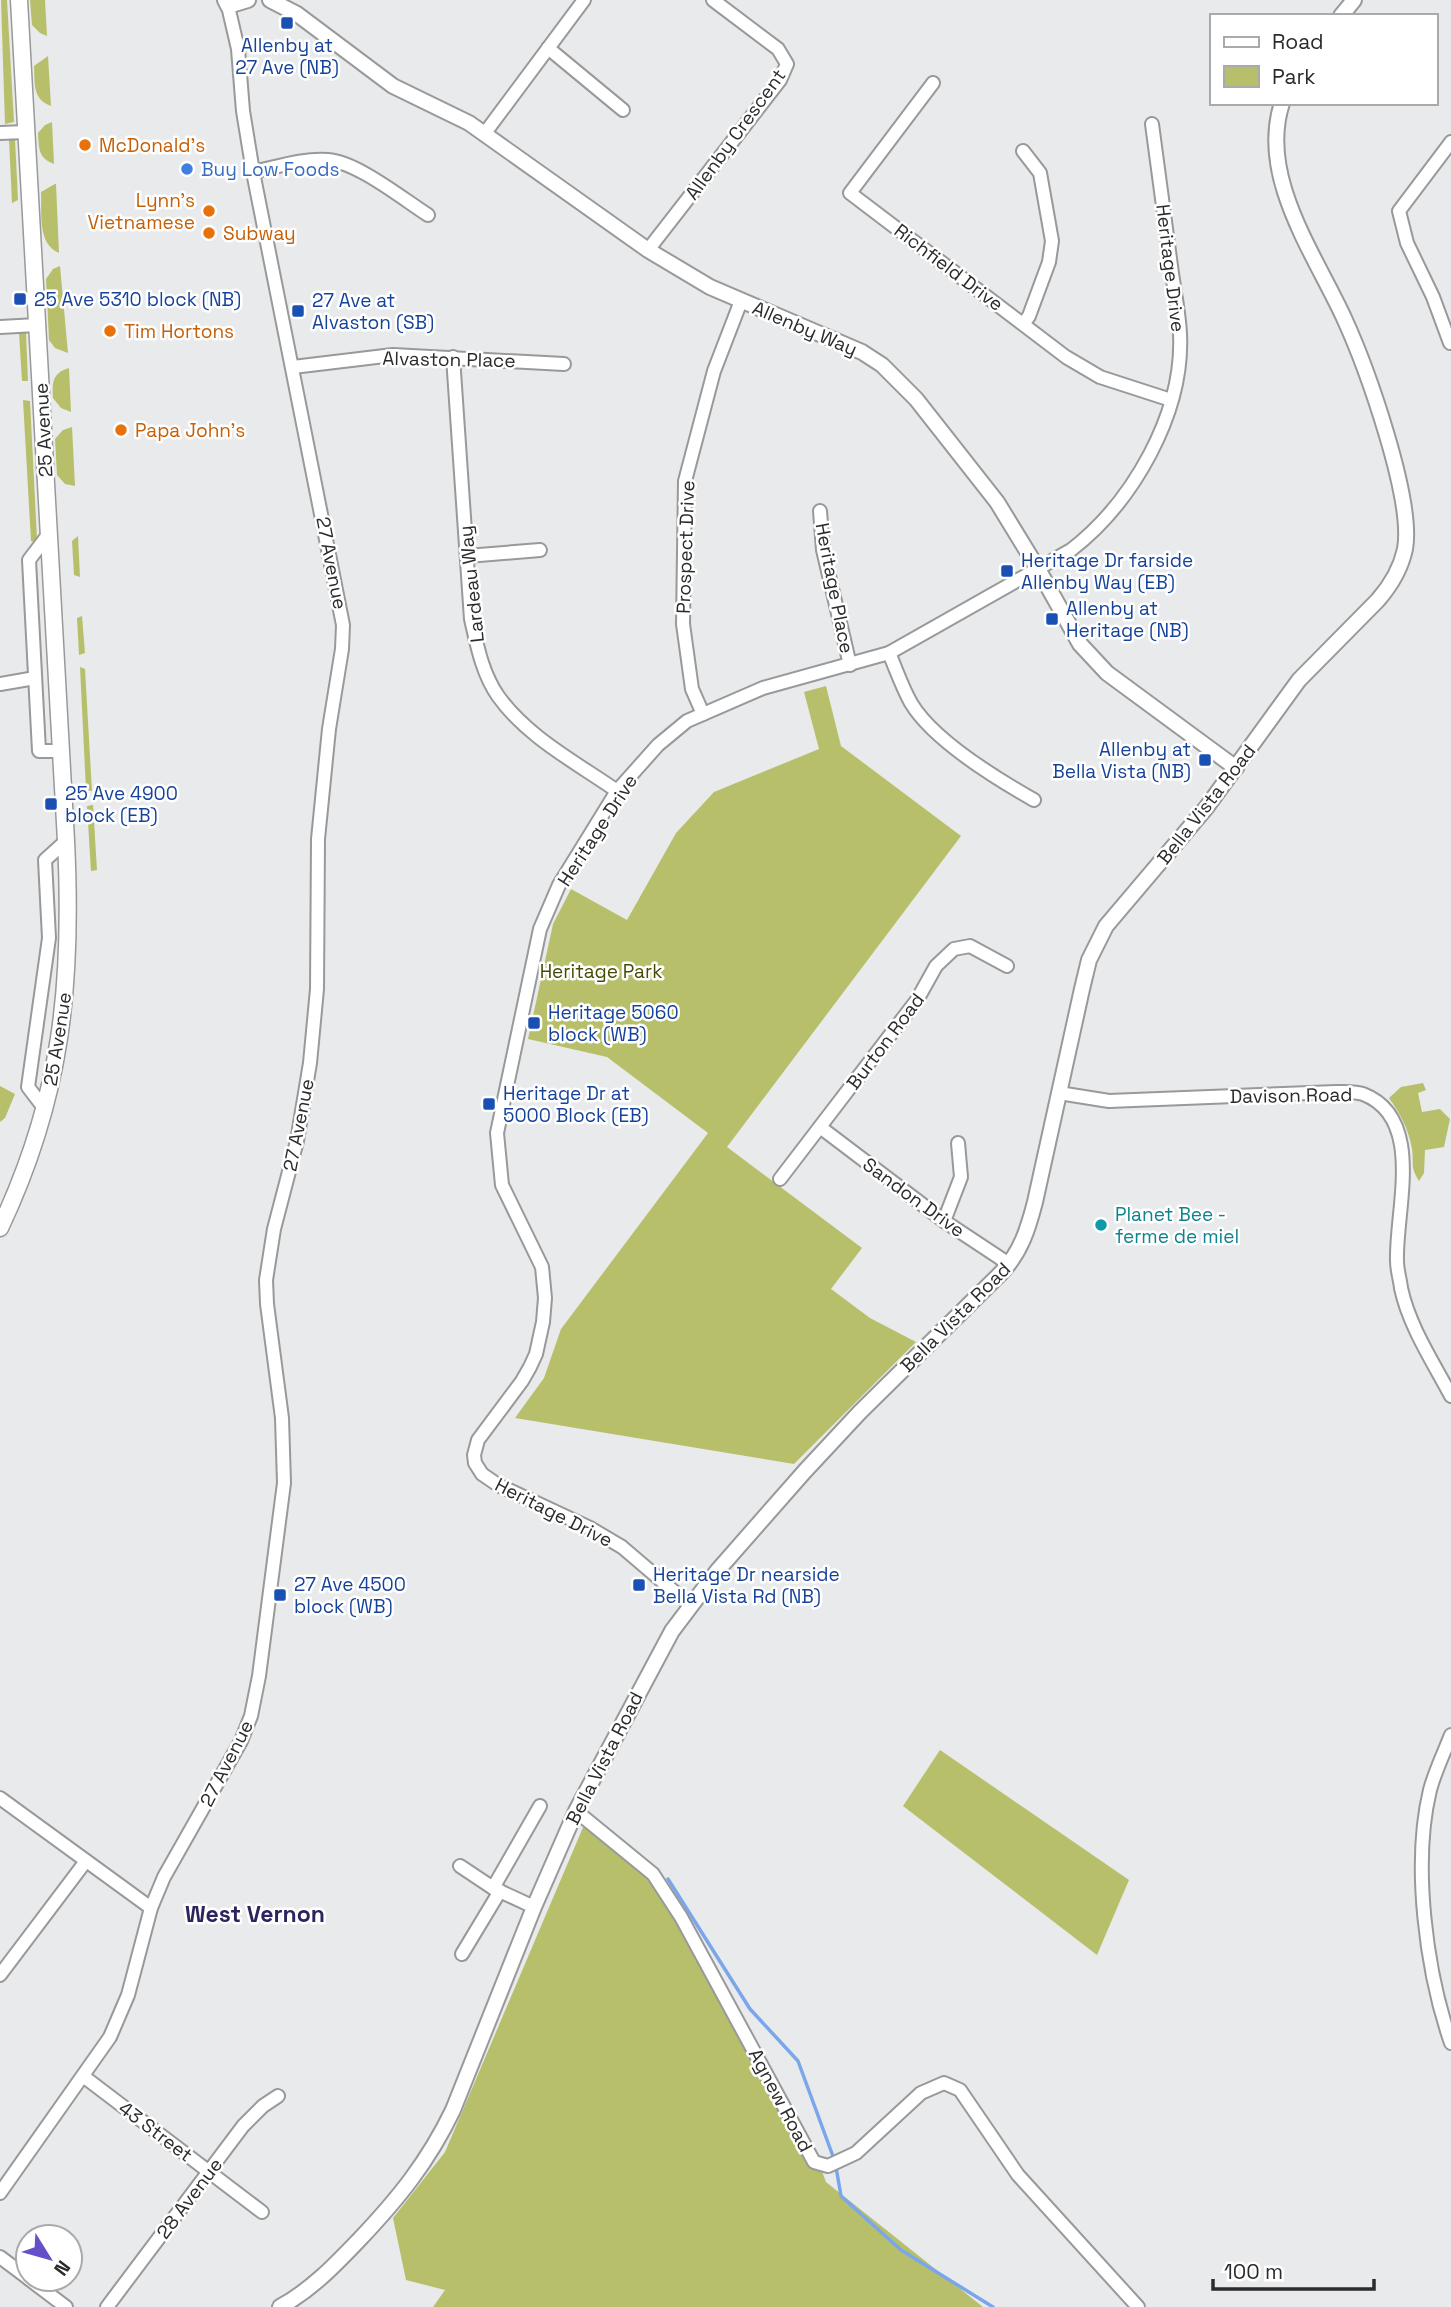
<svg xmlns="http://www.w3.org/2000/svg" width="1451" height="2307" viewBox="0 0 1451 2307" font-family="'Space Grotesk',sans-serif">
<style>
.green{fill:#b8bf6b}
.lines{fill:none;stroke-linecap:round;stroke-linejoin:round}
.stream{stroke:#7aa6eb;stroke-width:3.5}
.minor-casing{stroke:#98999a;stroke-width:16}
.tertiary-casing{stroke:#98999a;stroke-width:18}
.secondary-casing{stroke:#98999a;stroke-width:19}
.minor{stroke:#fff;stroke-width:12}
.tertiary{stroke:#fff;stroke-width:14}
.secondary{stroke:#fff;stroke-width:16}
.transit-dot{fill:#1a4fb4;stroke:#fff;stroke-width:2.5}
.food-dot{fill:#e8710a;stroke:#fff;stroke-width:2.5}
.shop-dot{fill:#3f7fe0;stroke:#fff;stroke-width:2.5}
.culture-dot{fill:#0f9aa8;stroke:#fff;stroke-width:2.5}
.labels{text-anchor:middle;stroke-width:5;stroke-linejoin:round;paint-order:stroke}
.transit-label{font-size:19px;fill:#164399;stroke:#fff;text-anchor:start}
.street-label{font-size:19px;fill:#2b2b2b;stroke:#fff}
.food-label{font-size:19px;fill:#c56008;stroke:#fff;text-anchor:start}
.shop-label{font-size:19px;fill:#366cbe;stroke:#fff;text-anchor:start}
.park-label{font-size:19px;fill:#484b05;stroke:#fff}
.culture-label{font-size:19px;fill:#0d838f;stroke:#fff;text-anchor:start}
.quarter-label{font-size:23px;font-weight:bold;fill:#2d245f;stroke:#fff}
</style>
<rect width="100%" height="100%" fill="#e9eaeb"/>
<g class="green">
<polygon points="1,0 7,0 14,122 5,124"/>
<polygon points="30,0 45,0 47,36 40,33 32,25"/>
<path d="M 48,56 L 51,106 C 32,99 35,83 34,66 Z"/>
<path d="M 52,122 L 54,164 C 38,158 39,148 38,133 L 45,125 Z"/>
<polygon points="9,139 15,139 18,200 12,203"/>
<path d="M 55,184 L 56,184 L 59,253 C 37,244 42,212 41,192 Z"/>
<polygon points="60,266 68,353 55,348 49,340 46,279 53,269"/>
<polygon points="19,333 26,333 28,381 22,381"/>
<path d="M 69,368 L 71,412 L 61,408 L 53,398 C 52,383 52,373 69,368 Z"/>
<polygon points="23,400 30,401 37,539 34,542 31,541"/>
<polygon points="72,427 75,486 65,484 57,475 55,439 63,430"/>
<polygon points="78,536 80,577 74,575 72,541"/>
<polygon points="82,616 85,653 79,655 77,618"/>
<polygon points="80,667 85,669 92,791 86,790"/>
<polygon points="826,686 841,746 961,836 727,1147 862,1248 831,1289 870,1318 916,1342 794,1464 515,1418 544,1378 561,1329 708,1133 607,1057 528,1039 553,924 571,889 627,920 676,833 714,792 819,749 804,692"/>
<polygon points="93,805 97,870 91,871 87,806"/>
<path d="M 1423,1083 L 1426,1090 L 1418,1093 L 1422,1112 L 1440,1109 L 1450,1119 L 1444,1147 L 1425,1150 L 1424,1173 L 1419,1181 C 1410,1166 1414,1165 1412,1149 C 1409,1130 1400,1113 1389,1098 L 1401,1087 Z"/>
<polygon points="0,1086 15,1094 5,1118 0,1122"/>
<polygon points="940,1750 1129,1880 1097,1955 903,1806"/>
<polygon points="587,1818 650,1877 814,2163 820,2166 826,2182 983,2307 433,2307 445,2290 406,2280 393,2218 445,2152"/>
</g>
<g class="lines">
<g class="stream">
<polyline points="668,1879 750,2009 798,2061 834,2159"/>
<polyline points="836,2167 841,2196 901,2250 993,2307"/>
</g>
<defs>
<g id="minor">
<polyline points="548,48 623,110"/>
<polyline points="933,83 850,193 1066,357 1100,377 1171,400"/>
<polyline points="0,133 26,132"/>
<polyline points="485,133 584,0"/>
<polyline points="1023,151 1040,173 1052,241 1049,262 1029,316 1024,323"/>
<path d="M 253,172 C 277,167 303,158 328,160 C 357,162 403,199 428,215"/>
<polyline points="648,250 780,80 787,64 778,49 713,0"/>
<polyline points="0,327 37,325"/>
<polyline points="1450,343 1433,297 1407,243 1399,211 1451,142"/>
<path d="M 453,357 L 471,619 C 477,645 482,673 498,696 C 527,737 577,763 617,791"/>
<polyline points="293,367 393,355 564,364"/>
<polyline points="820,511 823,550 850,665"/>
<polyline points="48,535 29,560 39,751 60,751"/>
<polyline points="467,556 540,550"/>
<path d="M 889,653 C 896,669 902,687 911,703 C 933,740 997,779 1034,800"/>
<polyline points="0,684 35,678"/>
<polyline points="703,714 692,689 683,624 685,481 714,371 741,301"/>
<path d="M 1059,1093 L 1109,1101 L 1336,1092 C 1344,1092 1355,1091 1363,1094 C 1426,1118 1395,1212 1397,1261 C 1397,1270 1400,1279 1401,1288 C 1409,1326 1433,1362 1451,1396"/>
<polyline points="41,1104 28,1087 49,938 45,860 66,841"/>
<polyline points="820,1127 944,1221 1009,1264"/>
<polyline points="780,1179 917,1000 936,966 954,949 970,946 1007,966"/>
<polyline points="944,1221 961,1177 958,1143"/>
<path d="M 690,1605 L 622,1547 L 590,1528 L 498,1485 L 482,1474 L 475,1463 L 474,1455 L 478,1440 L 522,1381 L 530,1367 L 536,1354 L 543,1322 L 545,1298 L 542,1267 L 502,1185 L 497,1133 L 540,929 L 559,885 L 617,791 L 658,745 L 687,721 L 763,688 L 889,653 L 1071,550 C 1132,503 1184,414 1180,334 C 1179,312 1174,289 1171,266 C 1165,219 1158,171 1152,124"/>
<path d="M 1451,1735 C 1444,1753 1435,1771 1430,1790 C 1412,1864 1426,1971 1451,2043"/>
<polyline points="0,1798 151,1908"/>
<polyline points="576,1811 653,1874 681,1917 814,2162 828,2166 856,2153 921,2093 944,2083 960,2090 1018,2175 1138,2307"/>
<polyline points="460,1866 493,1888 534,1907"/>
<polyline points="493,1888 540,1806"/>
<polyline points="462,1954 500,1891"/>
<polyline points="0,1975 86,1861"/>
<polyline points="83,2076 262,2212"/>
<polyline points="0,2193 110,2037 128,1995 151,1908 164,1877 241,1741 251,1716 259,1676 284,1483 282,1418 267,1304 266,1280 274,1229 297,1141 310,1063 317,989 318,839 329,729 342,649 343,625 253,172 243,111 238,49 228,6"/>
<polyline points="0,2257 28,2278"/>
<polyline points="29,2279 66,2307"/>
<polyline points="107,2307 243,2126 263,2106 278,2096"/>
</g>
<g id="tertiary">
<polyline points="225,0 228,6 248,0"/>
<polyline points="270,0 297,14 393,86 469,123 648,250 710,287 862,352 882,365 916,399 997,502 1038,569 1080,644 1107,673 1236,768"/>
<polyline points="1341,16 1354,0"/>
<path d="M 280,2307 C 311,2290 334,2266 358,2241 C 398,2199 428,2162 453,2110 L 534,1907 L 576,1811 L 672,1631 L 718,1570 L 805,1471 L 860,1412 L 1001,1273 C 1021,1252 1028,1229 1035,1202 L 1082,989 L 1089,960 L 1106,926 L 1206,808 L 1299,680 L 1378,600 C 1391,585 1401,568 1405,549 C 1414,499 1366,366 1344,318 C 1314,253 1258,176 1282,103"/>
</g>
<path id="secondary" d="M 0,1228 C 62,1097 73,984 66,841 L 19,0"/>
</defs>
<use href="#minor" class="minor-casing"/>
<use href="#tertiary" class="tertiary-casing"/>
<use href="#secondary" class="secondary-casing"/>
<use href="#minor" class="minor"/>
<use href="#tertiary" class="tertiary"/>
<use href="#secondary" class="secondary"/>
</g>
<g class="transit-dot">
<rect x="280" y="16" width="14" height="14" rx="3.5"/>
<rect x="13" y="292" width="14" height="14" rx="3.5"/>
<rect x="291" y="304" width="14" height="14" rx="3.5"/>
<rect x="1000" y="564" width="14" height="14" rx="3.5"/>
<rect x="1045" y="612" width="14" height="14" rx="3.5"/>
<rect x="1198" y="753" width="14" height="14" rx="3.5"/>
<rect x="44" y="797" width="14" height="14" rx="3.5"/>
<rect x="527" y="1016" width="14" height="14" rx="3.5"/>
<rect x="482" y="1097" width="14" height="14" rx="3.5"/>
<rect x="632" y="1578" width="14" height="14" rx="3.5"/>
<rect x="273" y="1588" width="14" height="14" rx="3.5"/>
</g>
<g class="food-dot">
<circle cx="85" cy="145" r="7"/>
<circle cx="209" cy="211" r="7"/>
<circle cx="209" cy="233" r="7"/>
<circle cx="110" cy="331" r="7"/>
<circle cx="121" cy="430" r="7"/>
</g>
<circle class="shop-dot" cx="187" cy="169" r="7"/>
<circle class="culture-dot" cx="1101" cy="1225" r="7"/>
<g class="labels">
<g class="transit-label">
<text x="287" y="52" text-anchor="middle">Allenby at<tspan x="287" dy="22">27 Ave (NB)</tspan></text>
<text x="34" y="306">25 Ave 5310 block (NB)</text>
<text x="312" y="307">27 Ave at<tspan x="312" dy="22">Alvaston (SB)</tspan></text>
<text x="1021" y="567">Heritage Dr farside<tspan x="1021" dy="22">Allenby Way (EB)</tspan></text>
<text x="1066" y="615">Allenby at<tspan x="1066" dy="22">Heritage (NB)</tspan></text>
<text x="1191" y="756" text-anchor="end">Allenby at<tspan x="1191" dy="22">Bella Vista (NB)</tspan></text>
<text x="65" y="800">25 Ave 4900<tspan x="65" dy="22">block (EB)</tspan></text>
<text x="548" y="1019">Heritage 5060<tspan x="548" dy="22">block (WB)</tspan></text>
<text x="503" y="1100">Heritage Dr at<tspan x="503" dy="22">5000 Block (EB)</tspan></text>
<text x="653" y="1581">Heritage Dr nearside<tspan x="653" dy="22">Bella Vista Rd (NB)</tspan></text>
<text x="294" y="1591">27 Ave 4500<tspan x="294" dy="22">block (WB)</tspan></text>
</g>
<g class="street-label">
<text transform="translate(735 134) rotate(-54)" y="7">Allenby Crescent</text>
<text transform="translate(949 267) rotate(37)" y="7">Richfield Drive</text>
<text transform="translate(1171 268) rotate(83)" y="7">Heritage Drive</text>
<text transform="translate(805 328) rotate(23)" y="7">Allenby Way</text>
<text transform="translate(449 359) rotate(1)" y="7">Alvaston Place</text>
<text transform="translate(43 430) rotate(-93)" y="7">25 Avenue</text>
<text transform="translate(685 547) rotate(-88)" y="7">Prospect Drive</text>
<text transform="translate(332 563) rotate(79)" y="7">27 Avenue</text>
<text transform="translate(471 584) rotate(-96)" y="7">Lardeau Way</text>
<text transform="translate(835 588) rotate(79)" y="7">Heritage Place</text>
<text transform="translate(1206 804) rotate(-52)" y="7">Bella Vista Road</text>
<text transform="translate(597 830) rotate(-57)" y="7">Heritage Drive</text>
<text transform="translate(57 1039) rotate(-81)" y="7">25 Avenue</text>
<text transform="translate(885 1041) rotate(-53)" y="7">Burton Road</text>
<text transform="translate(1291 1095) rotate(-1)" y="7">Davison Road</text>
<text transform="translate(298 1125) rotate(-79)" y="7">27 Avenue</text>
<text transform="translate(914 1197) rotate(36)" y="7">Sandon Drive</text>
<text transform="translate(955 1317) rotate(-45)" y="7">Bella Vista Road</text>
<text transform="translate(554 1512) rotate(27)" y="7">Heritage Drive</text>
<text transform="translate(604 1758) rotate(-63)" y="7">Bella Vista Road</text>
<text transform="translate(226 1763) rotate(-63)" y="7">27 Avenue</text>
<text transform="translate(781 2100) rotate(62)" y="7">Agnew Road</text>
<text transform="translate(156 2131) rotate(37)" y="7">43 Street</text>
<text transform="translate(189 2198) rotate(-53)" y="7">28 Avenue</text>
</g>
<g class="food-label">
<text x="99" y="152">McDonald's</text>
<text x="195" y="207" text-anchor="end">Lynn's<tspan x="195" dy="22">Vietnamese</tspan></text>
<text x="223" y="240">Subway</text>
<text x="124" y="338">Tim Hortons</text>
<text x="135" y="437">Papa John's</text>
</g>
<g class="shop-label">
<text x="201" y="176">Buy Low Foods</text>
</g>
<g class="park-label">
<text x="601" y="978">Heritage Park</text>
</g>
<g class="culture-label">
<text x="1115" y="1221">Planet Bee -<tspan x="1115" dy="22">ferme de miel</tspan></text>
</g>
<g class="quarter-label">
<text x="255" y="1922">West Vernon</text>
</g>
</g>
<rect x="1210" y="14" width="228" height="91" fill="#ffffff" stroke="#aaaaaa" stroke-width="2"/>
<rect x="1224" y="37" width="35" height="10" fill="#ffffff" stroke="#aaaaaa" stroke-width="2"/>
<text x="1272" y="49" font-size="21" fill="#2b2b2b">Road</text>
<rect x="1224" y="66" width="35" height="21" fill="#b8bf6b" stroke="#aaaaaa" stroke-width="2"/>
<text x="1272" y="84" font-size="21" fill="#2b2b2b">Park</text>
<g transform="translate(49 2258) rotate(127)"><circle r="33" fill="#ffffff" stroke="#aaaaaa" stroke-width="2"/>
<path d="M0-5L12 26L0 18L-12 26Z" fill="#6550c9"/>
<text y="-10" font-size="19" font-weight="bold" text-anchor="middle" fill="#2b2b2b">N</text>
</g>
<path d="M1213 2279v10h161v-10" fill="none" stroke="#2b2b2b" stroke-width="3.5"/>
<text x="1224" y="2279" font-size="21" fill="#2b2b2b" stroke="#ffffff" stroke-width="5" paint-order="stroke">100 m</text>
</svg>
